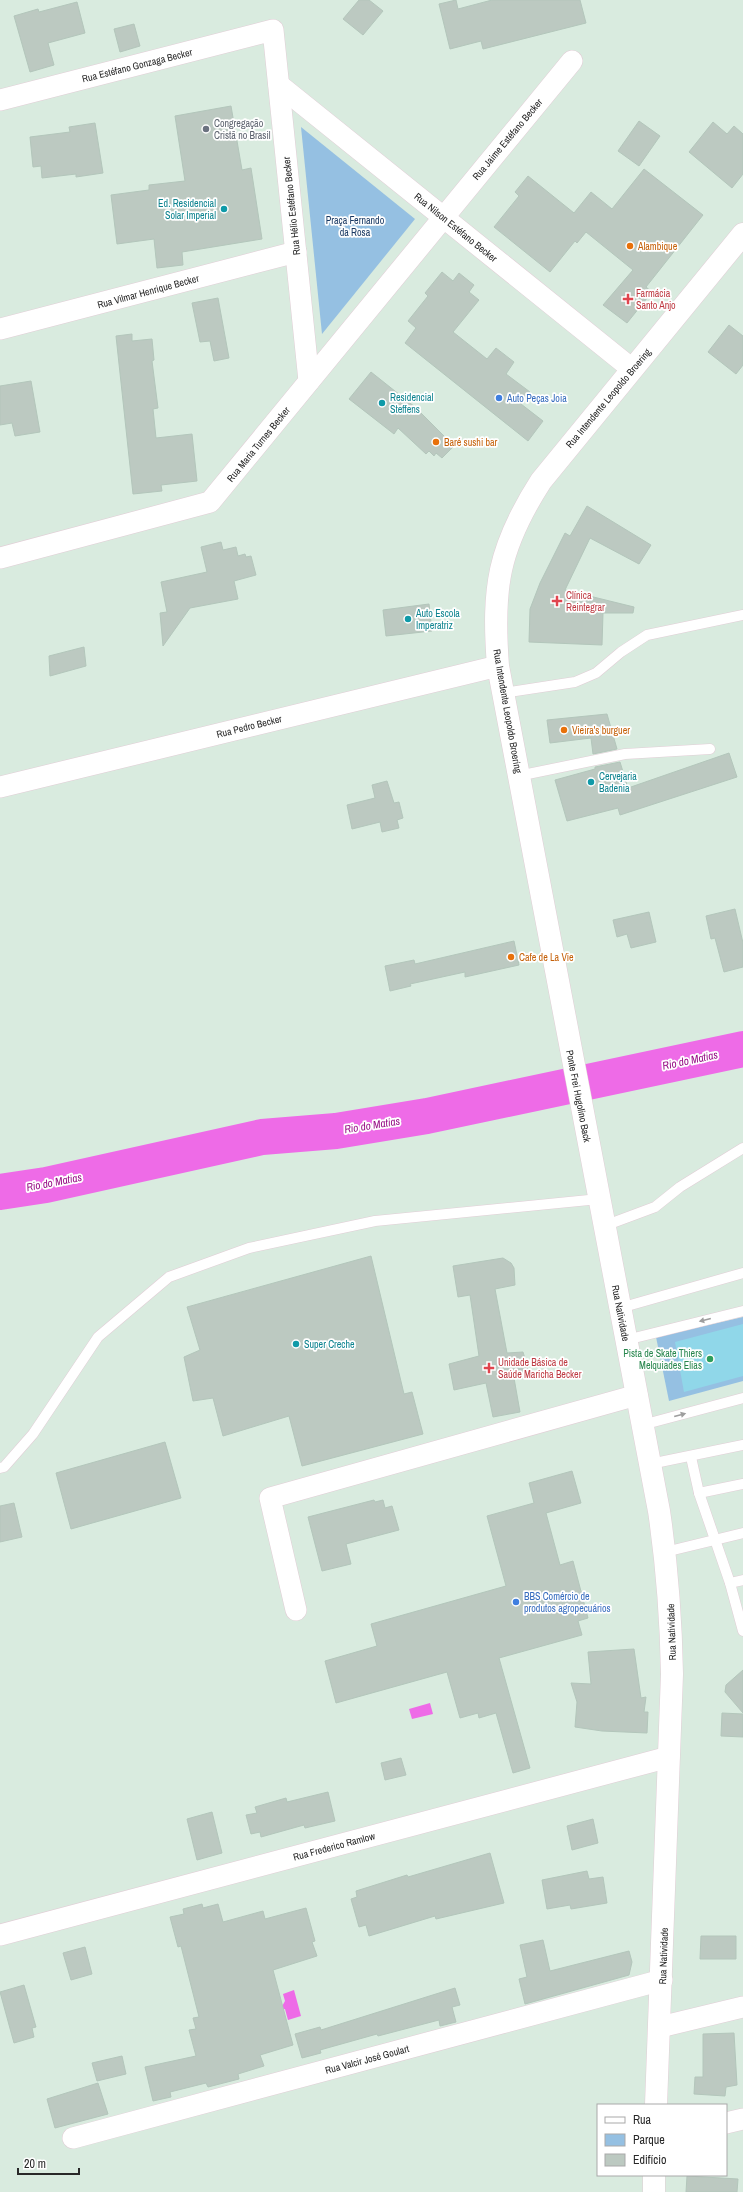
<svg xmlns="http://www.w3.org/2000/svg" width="743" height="2192" viewBox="0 0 743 2192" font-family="'Archivo Narrow',sans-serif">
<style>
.green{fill:#95c0e2}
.pitch{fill:#90d7e9}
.water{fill:#ee6be7}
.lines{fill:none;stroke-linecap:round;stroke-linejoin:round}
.river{stroke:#ee6be7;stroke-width:36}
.building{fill:#bcc9c1;stroke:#b3c6bb}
.service-casing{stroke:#e1ced6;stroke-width:11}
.minor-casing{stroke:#e1ced6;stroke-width:22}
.secondary-casing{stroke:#e1ced6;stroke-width:23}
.service{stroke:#fff;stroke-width:10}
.minor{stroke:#fff;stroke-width:21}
.secondary{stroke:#fff;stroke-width:22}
.oneway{fill:#9e9e9e}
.worship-dot{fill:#6b7280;stroke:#fff;stroke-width:1.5}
.culture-dot{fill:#0f9aa8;stroke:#fff;stroke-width:1.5}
.food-dot{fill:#e8710a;stroke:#fff;stroke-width:1.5}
.health-dot{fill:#e0444e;stroke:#fff;stroke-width:1.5}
.shop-dot{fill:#3f7fe0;stroke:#fff;stroke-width:1.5}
.leisure-dot{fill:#2e9e5b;stroke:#fff;stroke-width:1.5}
.labels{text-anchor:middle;stroke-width:3.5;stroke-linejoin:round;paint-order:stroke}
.street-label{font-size:10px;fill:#282828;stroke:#fff}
.worship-label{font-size:10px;fill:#5b616d;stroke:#fff;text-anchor:start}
.culture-label{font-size:10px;fill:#0d838f;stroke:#fff;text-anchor:start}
.park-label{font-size:10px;fill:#193963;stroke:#fff}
.food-label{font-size:10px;fill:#c56008;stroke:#fff;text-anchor:start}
.health-label{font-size:10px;fill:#be3a42;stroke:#fff;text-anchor:start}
.shop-label{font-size:10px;fill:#366cbe;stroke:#fff;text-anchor:start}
.leisure-label{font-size:10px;fill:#27864d;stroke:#fff;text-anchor:end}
.water-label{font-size:11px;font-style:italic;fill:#960d85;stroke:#fff}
</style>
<rect width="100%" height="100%" fill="#d9ebdf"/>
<g class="green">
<polygon points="301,127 415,219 322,334"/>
<polygon points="743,1317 743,1381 669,1401 656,1337"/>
</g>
<polygon class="pitch" points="743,1324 743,1376 684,1392 675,1342"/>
<g class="water">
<polygon points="430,1703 433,1714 412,1719 409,1709"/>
<polygon points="294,1990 301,2016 288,2020 285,2009 280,2010 285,2001 283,1994"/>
</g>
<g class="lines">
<polyline class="river" points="0,1192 46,1185 262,1137 336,1131 427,1116 743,1049"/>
</g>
<g class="building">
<polygon points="359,0 369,0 383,11 363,35 343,19"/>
<polygon points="456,0 458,9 492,0 580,0 586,23 483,49 481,41 450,49 439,4"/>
<polygon points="77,2 85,33 48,43 54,65 30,72 14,16 38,9 39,12"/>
<polygon points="134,24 140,46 120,52 114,29"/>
<polygon points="231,106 242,170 251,168 262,239 182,252 183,265 157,268 154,239 117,244 111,195 149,190 149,185 185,181 175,116"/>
<polygon points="639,121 660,136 639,166 618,151"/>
<polygon points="713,122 727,134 734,126 743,134 743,174 732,188 689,152"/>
<polygon points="95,123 103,173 76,177 76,174 42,178 41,166 33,167 30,137 70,132 69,127"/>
<polygon points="644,169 703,215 646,287 652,292 627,323 603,305 633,270 586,232 577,243 575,241 550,272 494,227 519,196 515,192 528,176 574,213 591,192 612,209"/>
<polygon points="442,272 453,281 459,273 474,285 469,292 479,300 453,332 487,359 496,348 514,362 506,374 530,392 521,404 543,421 528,441 405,343 416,328 408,321 428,296 425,293"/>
<polygon points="218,298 229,358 214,361 210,341 200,342 192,303"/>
<polygon points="729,325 743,336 743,365 736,374 708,352"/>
<polygon points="132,334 132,341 152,339 154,360 152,361 158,408 153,409 156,438 192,434 197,481 161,485 162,491 133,494 116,336"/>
<polygon points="371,372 415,407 454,446 442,458 436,453 434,456 429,451 426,454 398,428 394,434 349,399"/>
<polygon points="31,381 40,432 15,436 12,423 0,425 0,386"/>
<polygon points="587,506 651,545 639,564 590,538 565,590 634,607 633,613 603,613 602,645 529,642 530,609 540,583 565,533 570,536"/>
<polygon points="221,542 223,550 236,547 238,556 245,554 246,557 251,556 256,575 234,581 238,599 190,608 163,646 160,613 167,612 161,582 207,572 201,547"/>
<polygon points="429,604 432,631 386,636 383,610"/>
<polygon points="84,647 86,666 50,676 49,656"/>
<polygon points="607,714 617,749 593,754 591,738 550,743 547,720"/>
<polygon points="729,753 737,777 620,815 618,808 567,821 555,780 595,769 595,767 620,762 628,788"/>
<polygon points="387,781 394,803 399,802 403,818 397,820 399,828 382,832 380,822 352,829 347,805 375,798 372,785"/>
<polygon points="735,909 743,943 743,967 724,972 715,938 711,939 706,916"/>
<polygon points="649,912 656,942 631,948 627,934 617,937 613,920"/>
<polygon points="514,941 519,965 465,977 465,972 410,984 411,986 390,991 385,966 414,960 415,964"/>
<polygon points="371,1256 404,1394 412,1392 423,1434 302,1466 289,1416 223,1436 213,1398 193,1401 184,1357 200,1350 187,1307"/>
<polygon points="503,1258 511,1263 514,1268 515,1285 495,1289 507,1353 523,1352 529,1372 514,1378 520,1412 493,1417 486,1383 454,1390 449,1364 479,1356 470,1295 458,1297 453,1266"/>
<polygon points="165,1442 181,1498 71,1529 56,1473"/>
<polygon points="572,1471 581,1503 546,1513 560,1565 573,1561 588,1618 578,1621 582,1635 499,1658 530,1768 513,1773 496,1713 479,1718 478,1713 460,1718 447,1672 336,1703 325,1661 377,1646 371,1624 506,1586 487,1516 534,1503 529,1483"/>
<polygon points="374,1500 375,1502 383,1500 385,1508 392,1506 399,1530 346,1544 351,1564 322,1571 308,1517"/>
<polygon points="14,1503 22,1537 0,1542 0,1506"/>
<polygon points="634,1649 641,1698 646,1697 644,1712 648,1712 647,1733 602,1731 575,1727 577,1702 571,1683 591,1684 588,1652"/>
<polygon points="743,1670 743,1713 725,1692 726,1685"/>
<polygon points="722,1713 743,1714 743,1737 721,1736"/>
<polygon points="401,1758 406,1775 385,1780 381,1763"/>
<polygon points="328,1792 335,1821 305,1828 304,1825 261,1837 260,1832 251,1834 246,1815 257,1813 255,1807 286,1798 287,1802"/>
<polygon points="212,1812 222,1853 197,1860 187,1819"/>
<polygon points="593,1819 598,1843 572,1850 567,1826"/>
<polygon points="490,1853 504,1903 436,1919 435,1916 369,1936 366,1925 359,1927 351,1899 357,1897 356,1891 407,1875 408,1877"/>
<polygon points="587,1871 589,1879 603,1877 607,1903 571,1909 570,1905 547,1909 542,1880"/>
<polygon points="202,1904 203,1908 218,1904 223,1922 263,1911 265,1919 306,1908 315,1941 312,1942 317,1956 273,1970 293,2045 260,2055 264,2066 238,2074 239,2079 208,2087 206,2083 170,2092 171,2097 153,2101 145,2067 196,2056 189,2030 196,2029 193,2018 199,2017 181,1946 178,1947 170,1917 184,1914 183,1909"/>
<polygon points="701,1936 736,1936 736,1959 700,1959"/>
<polygon points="543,1940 550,1971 629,1951 632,1962 629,1975 525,2004 519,1979 527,1977 520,1945"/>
<polygon points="85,1947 92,1974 71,1980 63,1953"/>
<polygon points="24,1985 36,2027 32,2028 34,2037 14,2043 0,1992"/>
<polygon points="455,1988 460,2005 452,2007 456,2022 440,2026 439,2020 378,2036 377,2034 320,2050 321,2053 302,2058 295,2034 320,2027 321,2030"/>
<polygon points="734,2033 737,2085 726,2087 725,2096 694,2094 695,2077 703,2077 703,2034"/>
<polygon points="122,2056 126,2074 97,2081 92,2063"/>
<polygon points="98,2083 108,2114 55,2128 47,2099"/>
<polygon points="687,2176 738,2179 737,2192 686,2192"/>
</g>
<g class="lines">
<defs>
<g id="service">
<polyline points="503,693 575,682 596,673 621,652 647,635 743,615"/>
<polyline points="518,776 625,754 710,749"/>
<polyline points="604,1226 655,1207 680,1187 743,1148"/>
<polyline points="620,1308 743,1273"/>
<polyline points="626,1340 743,1311"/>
<polyline points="642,1425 743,1398"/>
<polyline points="691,1457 699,1493 743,1484"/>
<polyline points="650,1464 743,1445"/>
<polyline points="0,1468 4,1467 33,1434 98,1337 169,1277 249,1248 375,1221 599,1199"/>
<polyline points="699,1493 730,1583 743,1631"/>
<polyline points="665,1552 743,1533"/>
<polyline points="730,1583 743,1580"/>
</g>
<g id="minor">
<polyline points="279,85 632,369"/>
<polyline points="0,100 273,30 309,381"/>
<polyline points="0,329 296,252"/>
<polyline points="0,558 210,502 572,61"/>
<polyline points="0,787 498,666"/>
<polyline points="296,1610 270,1498 637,1395"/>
<polyline points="0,1935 669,1757"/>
<polyline points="660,2027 743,2007"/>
<polyline points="726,2123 743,2119"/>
<polyline points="73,2138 662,1980"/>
</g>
<g id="secondary">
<path d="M 656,2105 L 672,1674 C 671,1619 667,1565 659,1511 L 498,666 C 492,588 498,548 541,481 L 743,234"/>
<polyline points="654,2192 654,2175"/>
</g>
</defs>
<use href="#service" class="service-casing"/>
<use href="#minor" class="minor-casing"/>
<use href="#secondary" class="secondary-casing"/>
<use href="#service" class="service"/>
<use href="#minor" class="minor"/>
<use href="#secondary" class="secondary"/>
</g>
<defs><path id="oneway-solid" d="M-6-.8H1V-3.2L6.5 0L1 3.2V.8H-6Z"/></defs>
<g class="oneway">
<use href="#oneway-solid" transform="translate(705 1320) rotate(166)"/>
<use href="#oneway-solid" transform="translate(680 1415) rotate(-15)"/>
</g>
<circle class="worship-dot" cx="206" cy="129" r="4"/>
<g class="culture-dot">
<circle cx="224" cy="209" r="4"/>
<circle cx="382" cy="403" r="4"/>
<circle cx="408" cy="619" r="4"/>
<circle cx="591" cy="782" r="4"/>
<circle cx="296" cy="1344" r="4"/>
</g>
<g class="food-dot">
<circle cx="630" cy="246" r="4"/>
<circle cx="436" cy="442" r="4"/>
<circle cx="564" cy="730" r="4"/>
<circle cx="511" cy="957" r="4"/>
</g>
<g class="health-dot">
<path d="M626 293h4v4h4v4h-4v4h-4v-4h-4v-4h4z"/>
<path d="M555 595h4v4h4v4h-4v4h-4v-4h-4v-4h4z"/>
<path d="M487 1362h4v4h4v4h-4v4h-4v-4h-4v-4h4z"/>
</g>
<g class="shop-dot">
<circle cx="499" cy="398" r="4"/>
<circle cx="516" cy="1602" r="4"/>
</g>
<circle class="leisure-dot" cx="710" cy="1359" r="4"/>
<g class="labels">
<g class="street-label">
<text transform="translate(137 65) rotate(-14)" y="4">Rua Estéfano Gonzaga Becker</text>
<text transform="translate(507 139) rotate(-50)" y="4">Rua Jaime Estéfano Becker</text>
<text transform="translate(291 206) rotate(-96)" y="4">Rua Hélio Estéfano Becker</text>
<text transform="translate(456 227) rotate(39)" y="4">Rua Nilson Estéfano Becker</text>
<text transform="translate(148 291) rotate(-15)" y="4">Rua Vilmar Henrique Becker</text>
<text transform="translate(608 398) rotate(-50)" y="4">Rua Intendente Leopoldo Broering</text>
<text transform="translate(258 444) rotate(-51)" y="4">Rua Maria Turnes Becker</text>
<text transform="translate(508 711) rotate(80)" y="4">Rua Intendente Leopoldo Broering</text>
<text transform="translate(249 726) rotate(-14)" y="4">Rua Pedro Becker</text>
<text transform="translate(579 1096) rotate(79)" y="4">Ponte Frei Hugolino Back</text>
<text transform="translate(621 1313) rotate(79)" y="4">Rua Natividade</text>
<text transform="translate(671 1632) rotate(-92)" y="4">Rua Natividade</text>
<text transform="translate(334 1846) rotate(-15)" y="4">Rua Frederico Ramlow</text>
<text transform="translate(663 1956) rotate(-88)" y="4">Rua Natividade</text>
<text transform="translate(367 2059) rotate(-15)" y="4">Rua Valcir José Goulart</text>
</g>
<g class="worship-label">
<text x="214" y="127">Congregação<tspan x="214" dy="12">Cristã no Brasil</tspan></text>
</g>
<g class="culture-label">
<text x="216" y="207" text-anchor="end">Ed. Residencial<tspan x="216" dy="12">Solar Imperial</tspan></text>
<text x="390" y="401">Residencial<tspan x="390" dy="12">Steffens</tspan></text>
<text x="416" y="617">Auto Escola<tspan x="416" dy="12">Imperatriz</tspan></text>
<text x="599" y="780">Cervejaria<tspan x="599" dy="12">Badenia</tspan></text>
<text x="304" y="1348">Super Creche</text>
</g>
<g class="park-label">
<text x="355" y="224">Praça Fernando<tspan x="355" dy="12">da Rosa</tspan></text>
</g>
<g class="food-label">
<text x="638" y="250">Alambique</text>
<text x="444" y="446">Baré sushi bar</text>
<text x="572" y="734">Vieira's burguer</text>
<text x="519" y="961">Cafe de La Vie</text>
</g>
<g class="health-label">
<text x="636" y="297">Farmácia<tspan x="636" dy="12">Santo Anjo</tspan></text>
<text x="566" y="599">Clínica<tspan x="566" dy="12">Reintegrar</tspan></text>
<text x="498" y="1366">Unidade Básica de<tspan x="498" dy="12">Saúde Maricha Becker</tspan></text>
</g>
<g class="shop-label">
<text x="507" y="402">Auto Peças Joia</text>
<text x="524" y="1600">BBS Comércio de<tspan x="524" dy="12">produtos agropecuários</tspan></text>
</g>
<g class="leisure-label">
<text x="702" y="1357">Pista de Skate Thiers<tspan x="702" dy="12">Melquiades Elias</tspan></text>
</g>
<g class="water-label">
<text transform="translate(690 1060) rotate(-12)" y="4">Rio do Matias</text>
<text transform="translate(372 1125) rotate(-9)" y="4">Rio do Matias</text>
<text transform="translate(54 1182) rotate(-11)" y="4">Rio do Matias</text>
</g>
</g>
<rect x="597" y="2104" width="130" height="72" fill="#ffffff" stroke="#a9a9a9"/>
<rect x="605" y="2117" width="20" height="6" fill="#ffffff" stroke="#a9a9a9"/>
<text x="633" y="2124" font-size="12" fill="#282828">Rua</text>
<rect x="605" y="2134" width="20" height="12" fill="#95c0e2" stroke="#a9a9a9"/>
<text x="633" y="2144" font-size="12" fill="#282828">Parque</text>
<rect x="605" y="2154" width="20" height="12" fill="#bcc9c1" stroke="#a9a9a9"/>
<text x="633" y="2164" font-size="12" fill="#282828">Edifício</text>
<path d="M18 2168v6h61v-6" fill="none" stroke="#282828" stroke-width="2"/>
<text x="24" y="2168" font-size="12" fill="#282828" stroke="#ffffff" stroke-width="3" paint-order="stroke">20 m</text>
</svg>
